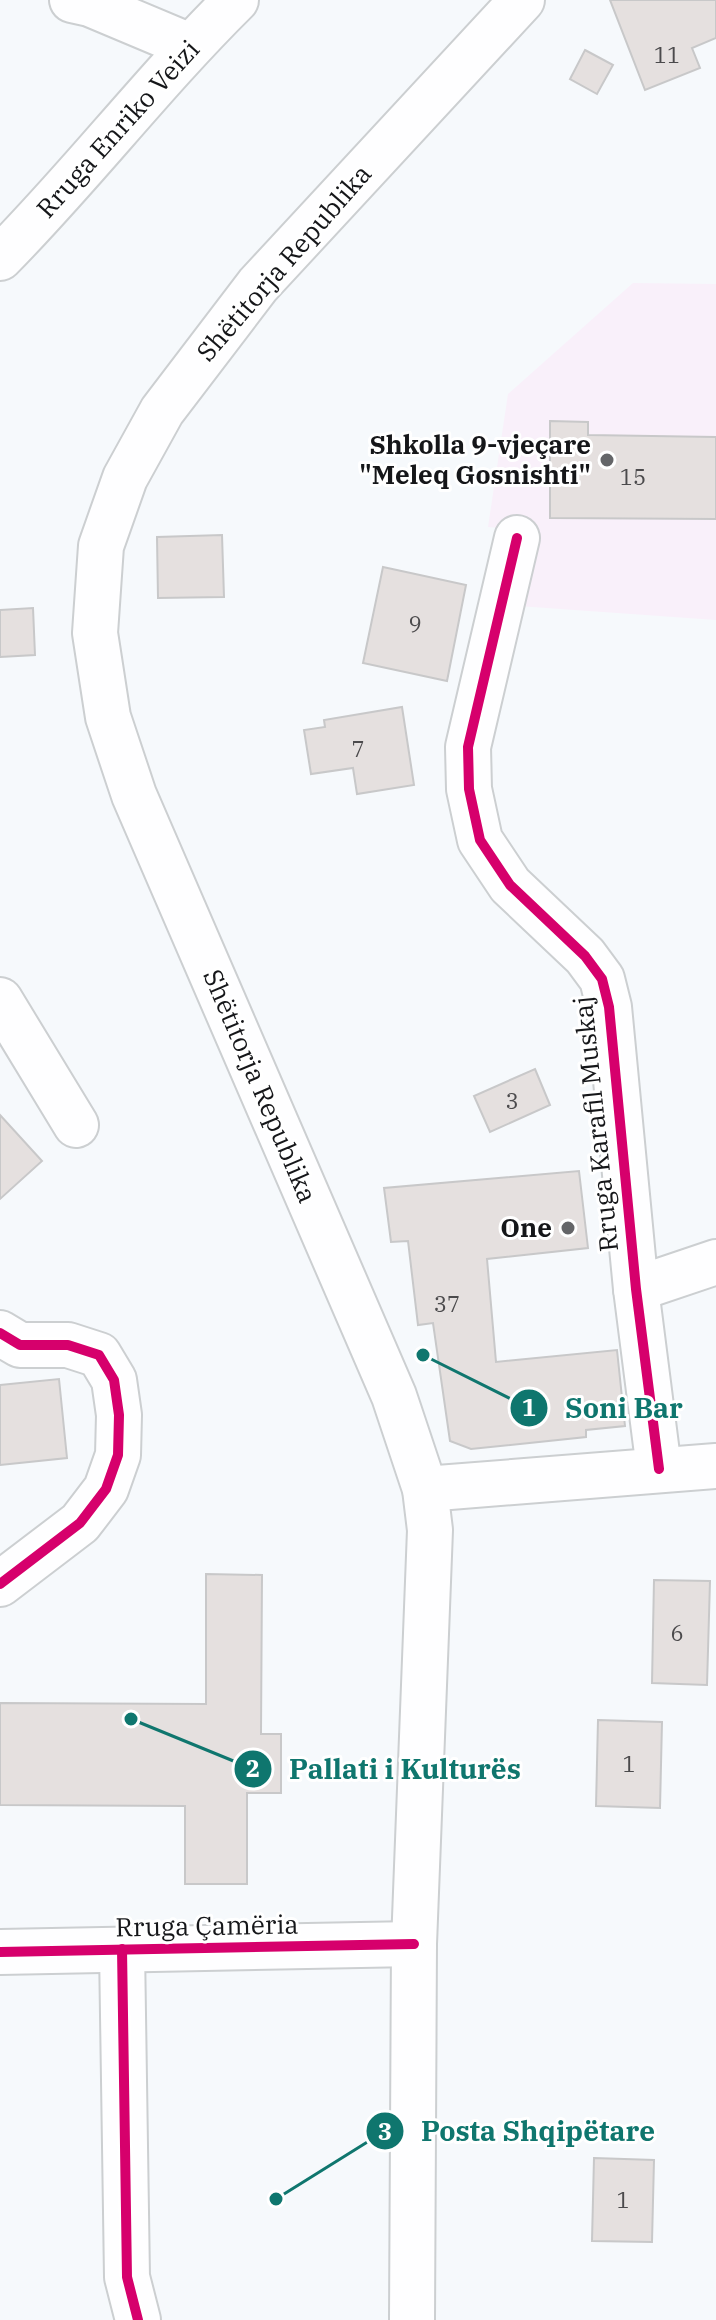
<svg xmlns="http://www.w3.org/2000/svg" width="716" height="2320" viewBox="0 0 716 2320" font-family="'IBM Plex Serif',serif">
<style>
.education{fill:#f9f0fa}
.building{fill:#e5e0df;stroke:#c8c8c9;stroke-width:2}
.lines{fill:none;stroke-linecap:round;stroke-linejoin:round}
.minor-casing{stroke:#cccfd1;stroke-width:48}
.major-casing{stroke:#cccfd1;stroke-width:48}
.minor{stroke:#fefeff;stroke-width:44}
.major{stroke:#fefeff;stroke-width:44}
.cycleway-casing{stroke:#fff;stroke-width:15}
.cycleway{stroke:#d6006c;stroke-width:10}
.poi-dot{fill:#646568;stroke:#fff;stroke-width:3}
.labels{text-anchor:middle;stroke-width:6;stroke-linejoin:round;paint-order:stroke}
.number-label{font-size:22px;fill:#4b4a4c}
.street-label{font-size:26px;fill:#151619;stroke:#fff}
.poi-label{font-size:26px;font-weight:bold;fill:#151619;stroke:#fff;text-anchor:end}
.leader{fill:none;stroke:#0f766e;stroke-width:3}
.callout-dot{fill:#0f766e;stroke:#fff;stroke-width:3}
.mark-label{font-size:24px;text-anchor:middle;font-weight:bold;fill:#fff}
.callout-label{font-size:28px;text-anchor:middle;font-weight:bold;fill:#0f766e;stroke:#fff;stroke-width:6;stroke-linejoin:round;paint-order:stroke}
</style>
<rect width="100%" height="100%" fill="#f6f9fc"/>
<polygon class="education" points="633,283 716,284 716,620 518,606 525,530 488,527 508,394"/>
<g class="building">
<polygon points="610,0 716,0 716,38 692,48 700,68 645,90"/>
<polygon points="585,50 613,65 597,94 570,79"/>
<polygon points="550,421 588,422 588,435 716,437 716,519 550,518"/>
<polygon points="222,535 224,597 158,598 157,537"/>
<polygon points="383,567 466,585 447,681 363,663"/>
<polygon points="33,608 35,655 0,657 0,610"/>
<polygon points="402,707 414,785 357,794 353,768 311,774 304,730 325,727 324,720"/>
<polygon points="535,1069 550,1105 490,1132 474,1096"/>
<polygon points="0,1115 42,1161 0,1199"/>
<polygon points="579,1171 588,1248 487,1259 496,1362 617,1350 625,1426 586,1430 586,1437 471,1449 450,1441 433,1323 418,1325 408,1241 391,1242 384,1188"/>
<polygon points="59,1379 67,1458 0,1465 0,1385"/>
<polygon points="206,1574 262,1575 261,1734 281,1734 281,1793 247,1793 247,1884 185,1884 185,1806 0,1805 0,1703 206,1704"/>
<polygon points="654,1580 710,1581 707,1685 652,1683"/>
<polygon points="598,1720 662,1722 660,1808 596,1806"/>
<polygon points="594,2158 654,2160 652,2242 592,2241"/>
</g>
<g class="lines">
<defs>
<g id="minor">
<polyline points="72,0 90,4 190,46"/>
<path d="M 0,258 C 82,175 153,82 236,0"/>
<polyline points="517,538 468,747 469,789 480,840 510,885 585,956 602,979 609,1007 636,1289 659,1469"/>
<polyline points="0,1000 76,1125"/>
<polyline points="636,1289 716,1262"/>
<polyline points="0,1333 20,1345 68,1345 99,1355 114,1380 119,1415 118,1455 106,1489 80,1523 0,1584"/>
<polyline points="425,1489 716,1466"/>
<polyline points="122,1949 127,2277 138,2320"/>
<polyline points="0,1952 414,1944"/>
</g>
<polyline id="major" points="412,2320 414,1944 430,1530 425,1489 394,1396 134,795 108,717 95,633 101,546 125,478 162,411 258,285 522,0"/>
</defs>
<use href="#minor" class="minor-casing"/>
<use href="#major" class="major-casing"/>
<use href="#minor" class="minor"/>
<use href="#major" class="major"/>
<defs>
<g id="cycleway">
<polyline points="517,538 468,747 469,789 480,840 510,885 585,956 602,979 609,1007 636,1289 659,1469"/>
<polyline points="0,1333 20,1345 68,1345 99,1355 114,1380 119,1415 118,1455 106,1489 80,1523 0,1584"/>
<polyline points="122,1949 127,2277 138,2320"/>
<polyline points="0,1952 414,1944"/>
</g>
</defs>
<use href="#cycleway" class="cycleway-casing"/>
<use href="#cycleway" class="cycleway"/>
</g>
<g class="poi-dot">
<circle cx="607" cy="460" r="8"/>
<circle cx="568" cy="1228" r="8"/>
</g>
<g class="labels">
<g class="number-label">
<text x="667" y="63">11</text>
<text x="633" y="485">15</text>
<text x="415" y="632">9</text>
<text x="358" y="757">7</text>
<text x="512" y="1109">3</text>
<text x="447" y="1312">37</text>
<text x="677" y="1641">6</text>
<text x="629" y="1772">1</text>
<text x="623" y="2208">1</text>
</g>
<g class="street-label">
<text transform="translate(118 129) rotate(-48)" y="9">Rruga Enriko Veizi</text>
<text transform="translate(284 263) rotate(-49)" y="9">Shëtitorja Republika</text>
<text transform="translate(260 1086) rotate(67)" y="9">Shëtitorja Republika</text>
<text transform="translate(596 1124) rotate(-96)" y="9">Rruga Karafil Muskaj</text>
<text transform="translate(207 1926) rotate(-1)" y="9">Rruga Çamëria</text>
</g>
<g class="poi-label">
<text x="591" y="454">Shkolla 9-vjeçare<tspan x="591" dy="30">"Meleq Gosnishti"</tspan></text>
<text x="552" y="1237">One</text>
</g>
</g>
<path class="leader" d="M423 1355L529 1408M131 1719L253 1769M276 2199L385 2131"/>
<g class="callout-dot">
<circle cx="423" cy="1355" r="8"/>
<circle cx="131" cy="1719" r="8"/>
<circle cx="276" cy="2199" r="8"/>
<circle cx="529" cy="1408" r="20"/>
<circle cx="253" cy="1769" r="20"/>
<circle cx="385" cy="2131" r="20"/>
</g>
<g class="mark-label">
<text x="529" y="1416">1</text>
<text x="253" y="1777">2</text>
<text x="385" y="2140">3</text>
</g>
<g class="callout-label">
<text x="624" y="1418">Soni Bar</text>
<text x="405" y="1779">Pallati i Kulturës</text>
<text x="538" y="2141">Posta Shqipëtare</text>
</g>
</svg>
